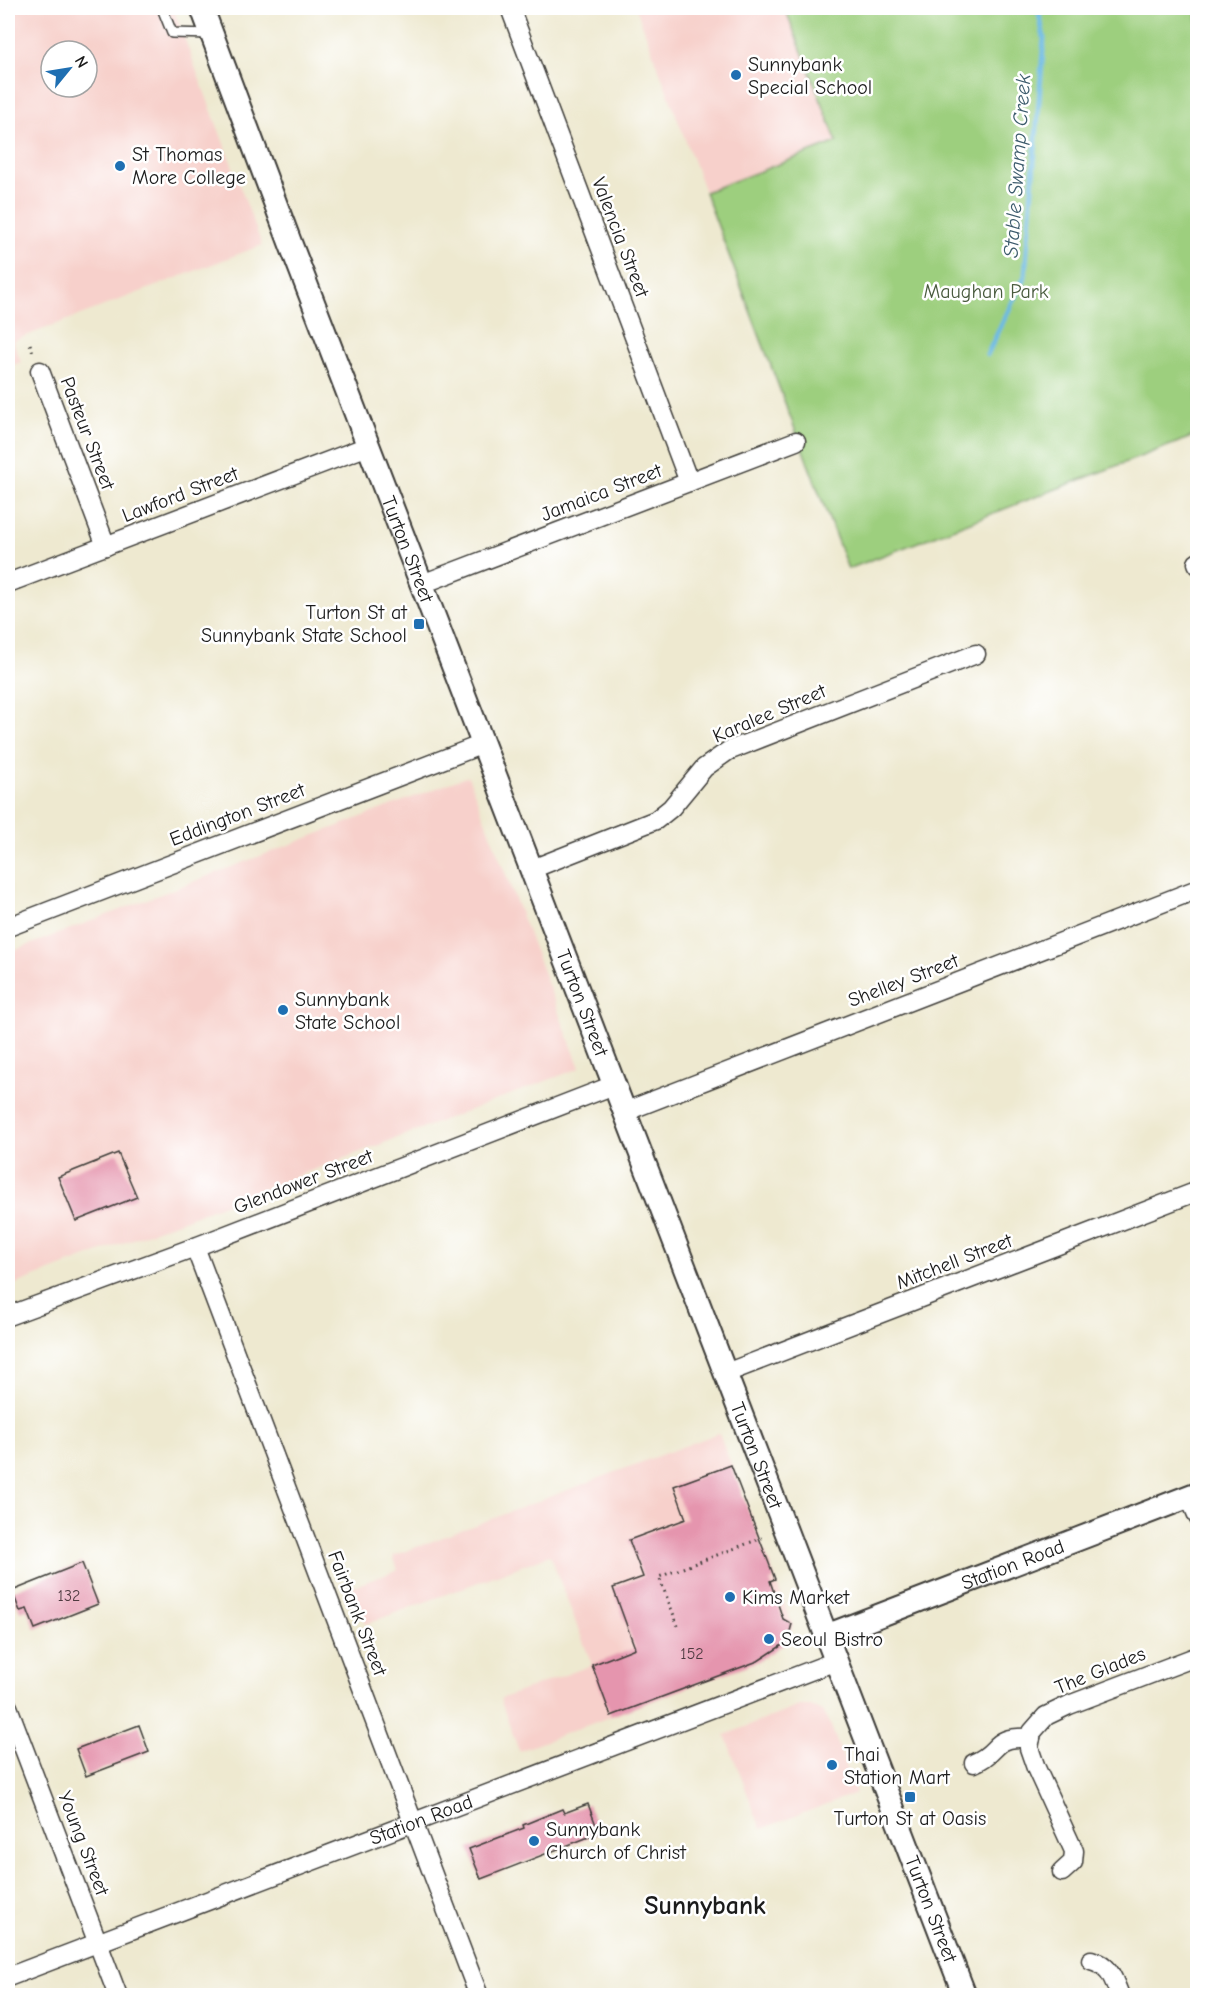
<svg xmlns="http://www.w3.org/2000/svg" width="1205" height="2003" viewBox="0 0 1205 2003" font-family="'Comic Neue',sans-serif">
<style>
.built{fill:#f7d0cb;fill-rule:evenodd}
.green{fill:#9dcf7e;stroke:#5c764d;stroke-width:1.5}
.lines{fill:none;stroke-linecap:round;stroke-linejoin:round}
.stream{stroke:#6bb9e5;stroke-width:5}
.building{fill:#e595ae}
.service-casing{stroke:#3c3b37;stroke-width:12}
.minor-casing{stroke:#3c3b37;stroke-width:21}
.tertiary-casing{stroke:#3c3b37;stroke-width:26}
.path{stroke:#3c3b37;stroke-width:3;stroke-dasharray:1.5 4.5;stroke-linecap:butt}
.service{stroke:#fff;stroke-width:9}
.minor{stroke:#fff;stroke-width:18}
.tertiary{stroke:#fff;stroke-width:22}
.poi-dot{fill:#1f6fb2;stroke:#fff;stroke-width:2}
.labels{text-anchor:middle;stroke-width:5;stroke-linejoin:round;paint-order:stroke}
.number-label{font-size:16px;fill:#4e3a40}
.poi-label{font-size:20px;fill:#1c1c1c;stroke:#fff;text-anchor:start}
.street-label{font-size:20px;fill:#1c1c1c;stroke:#fff}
.park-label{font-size:20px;fill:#495b3e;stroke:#fff}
.water-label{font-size:21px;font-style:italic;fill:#3c5b6c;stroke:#fff}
.district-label{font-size:26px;font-weight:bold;fill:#1c1c1c;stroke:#fff}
</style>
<rect width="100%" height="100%" fill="#fff"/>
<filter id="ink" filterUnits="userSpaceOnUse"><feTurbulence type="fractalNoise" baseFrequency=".0167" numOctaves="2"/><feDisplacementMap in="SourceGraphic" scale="12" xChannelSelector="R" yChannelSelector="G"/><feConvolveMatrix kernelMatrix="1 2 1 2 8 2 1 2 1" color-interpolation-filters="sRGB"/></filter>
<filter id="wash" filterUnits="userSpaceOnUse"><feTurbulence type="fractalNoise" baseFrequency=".008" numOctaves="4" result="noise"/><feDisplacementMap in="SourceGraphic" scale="24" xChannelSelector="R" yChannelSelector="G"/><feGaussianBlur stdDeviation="1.35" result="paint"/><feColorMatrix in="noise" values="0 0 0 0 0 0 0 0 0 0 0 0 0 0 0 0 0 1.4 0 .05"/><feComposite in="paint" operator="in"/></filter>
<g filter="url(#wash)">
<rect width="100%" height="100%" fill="#eee9d0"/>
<g class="built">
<path d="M 8,8 L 173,8 L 262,245 L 13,341 L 21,362 L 8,367 ZM 51,51 L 87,51 L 87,87 L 51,87 Z"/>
<polygon points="636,8 785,8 837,142 705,192"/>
<polygon points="468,776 580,1068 8,1287 8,953"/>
<polygon points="719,1433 792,1624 787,1642 758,1661 519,1751 500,1699 592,1665 550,1555 366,1624 352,1587 398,1570 393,1556"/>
<polygon points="799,1706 811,1706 822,1711 829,1721 856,1793 761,1829 725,1735"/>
</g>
<polygon class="green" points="785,8 1197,8 1197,435 848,569 705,192 837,142"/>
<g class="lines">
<polyline class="stream" points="987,355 1025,276 1044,38 1038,8"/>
</g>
<g id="blocks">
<g class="building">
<polygon points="118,1153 137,1197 76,1221 58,1177"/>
<polygon points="731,1465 775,1579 770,1581 783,1619 792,1624 787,1642 758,1661 611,1716 592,1665 635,1648 613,1588 643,1577 629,1540 686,1519 674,1486"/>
<polygon points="82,1563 98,1604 35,1629 27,1609 20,1611 12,1591"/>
<polygon points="139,1725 149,1752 86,1776 76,1749"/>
<polygon points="588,1804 599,1833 481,1879 469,1849 524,1828 523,1825 562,1809 564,1813"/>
</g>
</g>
</g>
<g filter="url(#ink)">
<use href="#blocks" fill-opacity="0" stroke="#3c3b37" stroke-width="1.5"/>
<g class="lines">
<defs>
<polyline id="service" points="162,8 172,33 212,34"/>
<g id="minor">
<polyline points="510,8 689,482"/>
<polyline points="40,371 106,546"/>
<polyline points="1197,563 1198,565"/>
<polyline points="8,583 368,446"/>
<polyline points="422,584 796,441"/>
<polyline points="532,869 656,820 671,808 704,768 728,751 976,654"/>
<polyline points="8,927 483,744"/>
<polyline points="624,1112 1198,889"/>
<polyline points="195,1247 479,1996"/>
<polyline points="8,1316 195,1247 614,1085"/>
<polyline points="726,1373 1198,1191"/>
<polyline points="1189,1496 1198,1517"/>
<polyline points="8,1707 118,1996"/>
<path d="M 974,1763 C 1003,1751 989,1736 1031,1738"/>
<polyline points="1062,1872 1073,1862 1074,1851 1036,1768 1029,1748 1032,1732 1046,1716 1069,1705 1198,1656"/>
<path d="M 1091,1960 C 1110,1965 1113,1978 1120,1996"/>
<path id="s1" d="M 8,1977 L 836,1661"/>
</g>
<g id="tertiary">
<path id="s2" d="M 202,8 L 291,245 L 965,1996"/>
<path id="s3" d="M 826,1636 L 1198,1493"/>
</g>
</defs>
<use href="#service" class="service-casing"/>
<use href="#minor" class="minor-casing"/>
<use href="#tertiary" class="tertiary-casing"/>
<g class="path">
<polyline points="30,344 34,355"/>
<polyline points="678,1626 659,1577 762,1538"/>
</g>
<use href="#service" class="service"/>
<use href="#minor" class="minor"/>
<use href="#tertiary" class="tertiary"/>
</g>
</g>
<g class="poi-dot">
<circle cx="736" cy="75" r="6"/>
<circle cx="120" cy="166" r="6"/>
<rect x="413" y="618" width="12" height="12" rx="3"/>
<circle cx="283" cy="1010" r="6"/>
<circle cx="730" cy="1597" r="6"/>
<circle cx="769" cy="1639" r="6"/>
<circle cx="832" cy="1765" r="6"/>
<rect x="904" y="1791" width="12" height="12" rx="3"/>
<circle cx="534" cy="1841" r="6"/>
</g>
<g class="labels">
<g class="number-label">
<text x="69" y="1601">132</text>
<text x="692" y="1659">152</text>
</g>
<g class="poi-label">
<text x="748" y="71">Sunnybank<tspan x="748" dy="23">Special School</tspan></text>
<text x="132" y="161">St Thomas<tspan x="132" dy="23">More College</tspan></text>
<text x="407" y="619" text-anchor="end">Turton St at<tspan x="407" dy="23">Sunnybank State School</tspan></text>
<text x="295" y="1006">Sunnybank<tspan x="295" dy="23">State School</tspan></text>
<text x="742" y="1604">Kims Market</text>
<text x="781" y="1646">Seoul Bistro</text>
<text x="844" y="1761">Thai<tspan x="844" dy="23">Station Mart</tspan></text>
<text x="910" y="1825" text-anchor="middle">Turton St at Oasis</text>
<text x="546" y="1836">Sunnybank<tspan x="546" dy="23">Church of Christ</tspan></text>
</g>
<g class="street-label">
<text transform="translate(621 237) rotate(69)" y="7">Valencia Street</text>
<text transform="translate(88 433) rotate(69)" y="7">Pasteur Street</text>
<text transform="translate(601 492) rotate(-21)" y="7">Jamaica Street</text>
<text transform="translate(180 494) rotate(-21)" y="7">Lawford Street</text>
<text dy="7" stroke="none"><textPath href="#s2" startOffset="579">Turton Street</textPath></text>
<text transform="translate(769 713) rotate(-23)" y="7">Karalee Street</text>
<text transform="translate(237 814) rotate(-21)" y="7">Eddington Street</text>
<text transform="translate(903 980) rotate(-21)" y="7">Shelley Street</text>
<text dy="7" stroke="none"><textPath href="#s2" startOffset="1065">Turton Street</textPath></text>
<text transform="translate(303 1181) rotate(-21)" y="7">Glendower Street</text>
<text transform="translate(954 1261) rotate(-21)" y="7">Mitchell Street</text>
<text dy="7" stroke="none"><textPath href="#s2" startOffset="1550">Turton Street</textPath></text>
<text dy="7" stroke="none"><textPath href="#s3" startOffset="200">Station Road</textPath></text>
<text transform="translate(358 1613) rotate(69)" y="7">Fairbank Street</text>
<text transform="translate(1100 1670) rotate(-22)" y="7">The Glades</text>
<text dy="7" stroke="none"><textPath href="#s1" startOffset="442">Station Road</textPath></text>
<text transform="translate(84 1843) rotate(69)" y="7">Young Street</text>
<text dy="7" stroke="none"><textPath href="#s2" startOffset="2036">Turton Street</textPath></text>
</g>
<g class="park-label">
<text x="986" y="298">Maughan Park</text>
</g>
<g class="water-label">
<text transform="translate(1017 166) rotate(-86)" y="7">Stable Swamp Creek</text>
</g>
<g class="district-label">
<text x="705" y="1914">Sunnybank</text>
</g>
</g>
<rect width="1205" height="2003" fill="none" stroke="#fff" stroke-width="30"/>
<g transform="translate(69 69) rotate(60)"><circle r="28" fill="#ffffff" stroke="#a4a4a4" stroke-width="1.5"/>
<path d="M0-4.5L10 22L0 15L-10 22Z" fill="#1f6fb2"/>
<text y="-9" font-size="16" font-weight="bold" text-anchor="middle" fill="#1c1c1c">N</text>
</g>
</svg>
